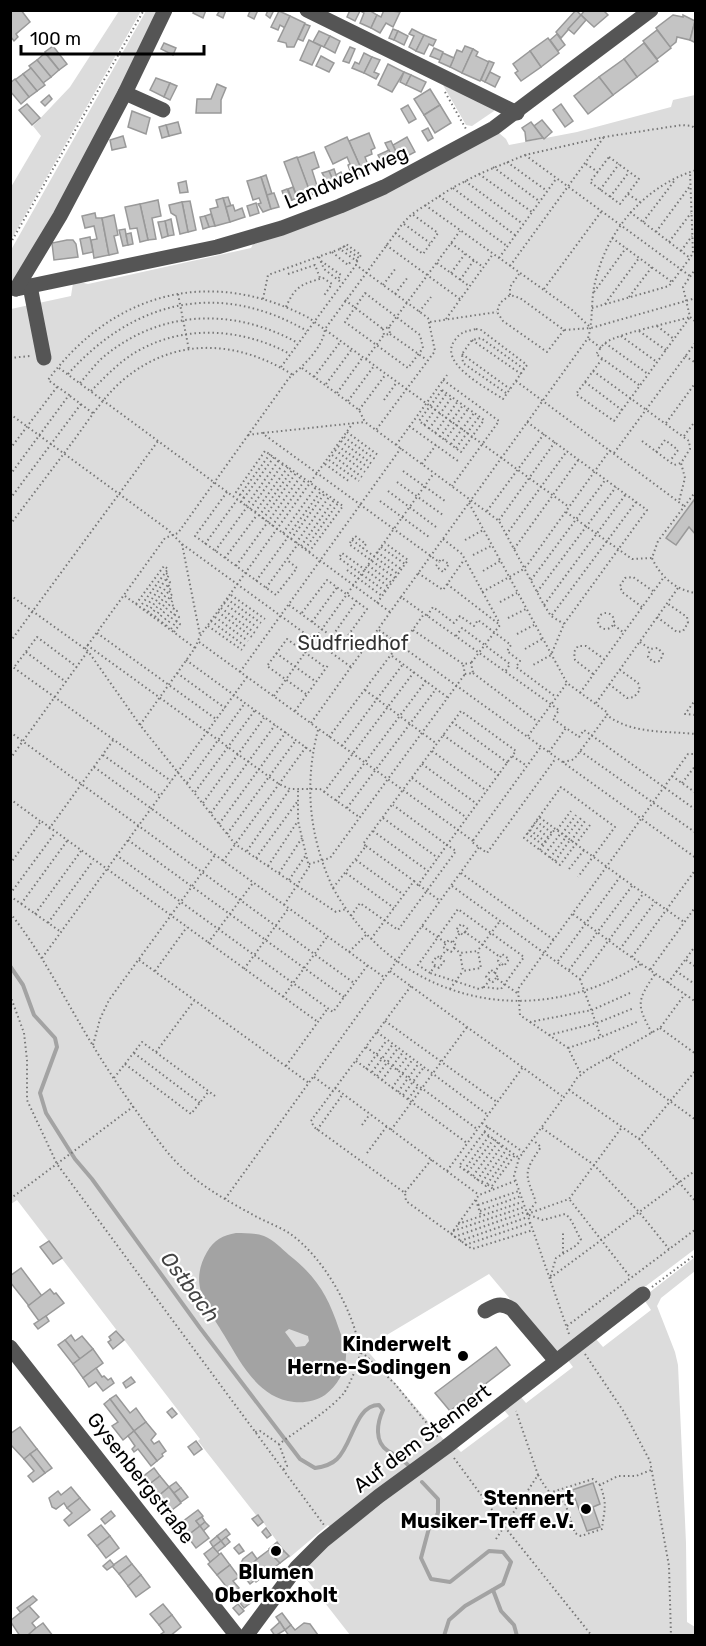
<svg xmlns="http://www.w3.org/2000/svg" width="706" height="1646" viewBox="0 0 706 1646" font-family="Rubik,sans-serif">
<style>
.green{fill:#dcdcdc}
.water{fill:#a3a3a3;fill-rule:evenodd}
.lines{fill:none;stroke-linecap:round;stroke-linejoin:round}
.stream{stroke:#a3a3a3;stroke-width:4}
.building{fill:#c4c4c4;stroke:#999;stroke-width:1.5}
.path{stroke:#777;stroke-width:2;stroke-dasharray:1.5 3;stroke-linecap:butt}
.minor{stroke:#555;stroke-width:15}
.poi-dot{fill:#000;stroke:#fff;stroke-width:2}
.labels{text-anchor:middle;stroke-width:4.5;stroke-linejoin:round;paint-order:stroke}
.street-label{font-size:20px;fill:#000;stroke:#fff}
.park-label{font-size:20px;fill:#333;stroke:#fff}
.poi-label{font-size:20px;font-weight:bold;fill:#000;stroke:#fff;text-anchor:end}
.water-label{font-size:21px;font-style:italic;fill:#444;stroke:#fff}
</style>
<rect width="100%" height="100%" fill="#fff"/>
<g class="green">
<polygon points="119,11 141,11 11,240 11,187 41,136 33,126 70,87"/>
<polygon points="146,11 162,11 11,293 11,250"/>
<polygon points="443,85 494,108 494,111 472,126 466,125"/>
<polygon points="695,95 695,1249 556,1354 489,1274 365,1348 444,1440 331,1528 328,1525 289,1558 258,1515 256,1515 198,1441 200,1439 17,1200 11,1204 11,309 71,296 73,283 79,282 88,284 251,248 254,242 499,133 506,139 509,145 577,132 671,107 673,100"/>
<polygon points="695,1257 695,1271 661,1298 657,1306 675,1352 678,1365 686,1543 687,1622 695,1627 695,1635 350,1635 300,1571 320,1552 455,1446 461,1452 509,1416 503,1409 520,1396 526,1403 573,1367 567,1359 596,1339 603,1347 651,1310 645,1301 645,1296"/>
</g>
<path class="water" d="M 236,1233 C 245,1233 255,1233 264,1236 C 274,1240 281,1248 289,1255 C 317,1277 328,1296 339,1329 C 342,1338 347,1347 346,1356 C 346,1371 337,1386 325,1395 C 316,1401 305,1403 294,1402 C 258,1398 241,1363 224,1335 C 207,1307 188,1285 207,1252 C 214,1240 223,1235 236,1233 ZM 289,1329 L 308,1336 L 309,1341 L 305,1346 L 296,1347 L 285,1332 Z"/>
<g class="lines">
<g class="stream">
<path d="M 10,966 L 23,985 L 34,1015 L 55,1038 L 57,1047 L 40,1093 L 46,1113 L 75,1159 L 92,1179 L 200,1328 L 300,1459 L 315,1468 C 322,1467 332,1464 337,1459 C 353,1444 355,1405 379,1405 L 383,1410 C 377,1423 374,1442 388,1451 C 398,1457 400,1456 408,1465"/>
<polyline points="422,1482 438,1499 438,1513 429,1528 421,1558 431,1579 450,1582 489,1551 503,1552 511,1562 503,1584 465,1606 449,1620 444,1636"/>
<polyline points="493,1590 501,1611 514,1625 517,1636"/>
</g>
</g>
<g class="building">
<polygon points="10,10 21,10 30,22 16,34 18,37 14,41 10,36"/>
<polygon points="194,10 206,10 203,18 193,13"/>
<polygon points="220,10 226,10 223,18 217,15"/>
<polygon points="248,10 258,10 254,19 248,16 250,11"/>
<polygon points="268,10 274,10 270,18 266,15"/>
<polygon points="350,10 360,11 355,21 347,17"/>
<polygon points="359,10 373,10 372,12 377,15 371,28 360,23 364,13"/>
<polygon points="384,10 400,12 393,27 386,23 380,33 371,28 377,15 381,17"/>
<polygon points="576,10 581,15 561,38 556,32"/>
<polygon points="585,10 603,10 608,15 594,27 581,15"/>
<polygon points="279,11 290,16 285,28 280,25 278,30 271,27"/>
<polygon points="581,15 586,20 574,34 568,29"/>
<polygon points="673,15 683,17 683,15 695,21 690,40 677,37 676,42 670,47 656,28"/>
<polygon points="290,16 305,23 294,47 287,47 286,43 278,41"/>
<polygon points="695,21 696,21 696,43 690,40"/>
<polygon points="305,24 310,26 303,41 298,39"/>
<polygon points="393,29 398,31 394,40 389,38"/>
<polygon points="412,29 424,35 416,51 409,47 414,36 409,34"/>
<polygon points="657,30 671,48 657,59 643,41"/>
<polygon points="319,31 330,36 324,47 313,42"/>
<polygon points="398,31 408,36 404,45 394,40"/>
<polygon points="557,34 565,45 558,51 550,40"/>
<polygon points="424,35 436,40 433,46 429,44 424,54 416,51"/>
<polygon points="330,36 340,41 335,53 324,47"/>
<polygon points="548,38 559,53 541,67 530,51"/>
<polygon points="309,40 321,46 312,65 300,60"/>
<polygon points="164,43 176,48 173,55 161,49"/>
<polygon points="644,43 658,61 637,77 624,59"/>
<polygon points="53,46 67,64 59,70 45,52"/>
<polygon points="465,46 473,49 462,73 450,67 457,50 462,52"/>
<polygon points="350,47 355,49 349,63 343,61"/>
<polygon points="434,48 443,52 440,60 430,56"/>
<polygon points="473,49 478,52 476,56 489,62 480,81 462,73"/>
<polygon points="530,51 541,67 521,81 515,73 518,71 513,64"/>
<polygon points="45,53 59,70 51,77 37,60"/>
<polygon points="364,53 372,57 364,73 352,68 355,62 359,64"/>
<polygon points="443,53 454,58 450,67 439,62"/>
<polygon points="321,56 334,63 329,72 316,66"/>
<polygon points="372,57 380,60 374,72 379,74 376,79 364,73"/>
<polygon points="624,59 637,77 613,95 599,77"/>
<polygon points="37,60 51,77 43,83 29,66"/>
<polygon points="489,61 494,63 485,82 481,80"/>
<polygon points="388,64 404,72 392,92 378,85"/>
<polygon points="31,68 45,85 37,91 23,74"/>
<polygon points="404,72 411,75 406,85 400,82"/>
<polygon points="490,72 500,77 495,87 485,82"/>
<polygon points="23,74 37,91 29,97 15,80"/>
<polygon points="411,75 426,82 421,92 406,85"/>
<polygon points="599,77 613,95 588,114 574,96"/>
<polygon points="156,78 170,83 164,97 150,90"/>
<polygon points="15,79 29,97 21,104 10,91 10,83"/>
<polygon points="170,83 177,86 170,100 164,97"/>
<polygon points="217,84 226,88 221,100 221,113 196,113 197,99 211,99"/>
<polygon points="430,89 440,105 424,115 414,99"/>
<polygon points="49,95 52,99 45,106 41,102"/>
<polygon points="27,104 40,118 32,125 19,110"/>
<polygon points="561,104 573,121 565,127 553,110"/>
<polygon points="408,105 416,119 409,123 401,109"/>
<polygon points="440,105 451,123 435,133 424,115"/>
<polygon points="132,111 150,118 146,134 128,127"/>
<polygon points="542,120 552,132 544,139 534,126"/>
<polygon points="178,122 181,133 169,136 166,125"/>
<polygon points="531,122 543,138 526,141 525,132 522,128"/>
<polygon points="166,125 169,136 162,138 159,127"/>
<polygon points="428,128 433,138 428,141 422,131"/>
<polygon points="369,133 375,148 371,150 372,154 365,157 370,170 363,173 349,141"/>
<polygon points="123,136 126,147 112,150 110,140"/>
<polygon points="347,137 363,173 356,177 355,175 352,176 348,165 350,164 347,157 333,164 325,147"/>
<polygon points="407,137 415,152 400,160 393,145"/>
<polygon points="391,141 396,152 391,155 385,143"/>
<polygon points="389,150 393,160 383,165 378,155"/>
<polygon points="314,152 319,167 312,170 319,192 311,195 297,158"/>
<polygon points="297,157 311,195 299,202 284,162"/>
<polygon points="334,169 336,175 341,172 345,182 335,185 329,171"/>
<polygon points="329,171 335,185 325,190 321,180 325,178 322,173"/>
<polygon points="266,175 272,194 267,195 261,177"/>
<polygon points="261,177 271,209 263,212 258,204 261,203 259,198 253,200 247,181"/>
<polygon points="186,181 188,192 180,193 178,183"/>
<polygon points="293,187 297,198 292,200 288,189"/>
<polygon points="287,189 292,200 286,202 282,191"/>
<polygon points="274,193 279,207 271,209 267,195"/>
<polygon points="228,197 231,206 226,207 223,198"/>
<polygon points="223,198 230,222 215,226 210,209 218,207 216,200"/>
<polygon points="158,200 161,216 152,218 156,239 148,240 140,204"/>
<polygon points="190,201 196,230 188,232 182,202"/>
<polygon points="182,202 188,232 180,234 176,216 171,213 169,205"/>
<polygon points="256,203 259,213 250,216 247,206"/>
<polygon points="140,204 148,240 140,242 137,228 130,229 125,207"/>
<polygon points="233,205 235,211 242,208 245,217 230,222 226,207"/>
<polygon points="95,213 96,218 102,218 109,255 94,258 91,240 97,239 94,226 85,228 82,216"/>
<polygon points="211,214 215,226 209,227 205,216"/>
<polygon points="114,215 118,235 114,236 118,253 109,255 102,218"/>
<polygon points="205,216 209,227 203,229 200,217"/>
<polygon points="171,219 174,235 168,236 165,221"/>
<polygon points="165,221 168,236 162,238 158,222"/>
<polygon points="125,229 128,245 123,246 119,230"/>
<polygon points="131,233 133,244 128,245 126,234"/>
<polygon points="90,237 93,252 83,254 80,239"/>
<polygon points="67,240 73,240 76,244 78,257 54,260 52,243"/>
<polygon points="694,500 696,502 696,535 689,527 676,545 666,538"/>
<polygon points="49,1241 62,1258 53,1264 40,1247"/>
<polygon points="21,1268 42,1296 29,1306 10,1282 10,1276"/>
<polygon points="50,1289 54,1294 56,1293 64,1303 39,1321 28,1306"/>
<polygon points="46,1316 49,1321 38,1329 34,1324"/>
<polygon points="116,1331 124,1340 113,1349 108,1342 111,1340 109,1337"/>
<polygon points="71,1335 75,1341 82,1336 93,1349 80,1359 65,1340"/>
<polygon points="65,1340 80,1359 73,1364 58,1345"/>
<polygon points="496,1347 510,1365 471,1395 472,1397 465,1402 464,1400 450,1411 435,1393"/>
<polygon points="93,1349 103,1363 83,1378 73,1364"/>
<polygon points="96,1368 102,1377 104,1376 108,1380 111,1378 114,1383 103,1391 96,1382 89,1387 83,1378"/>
<polygon points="131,1377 135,1382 126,1388 123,1383"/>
<polygon points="116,1395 130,1413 136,1408 146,1422 134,1431 110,1399"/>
<polygon points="110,1399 134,1431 123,1440 112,1426 118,1422 104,1404"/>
<polygon points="172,1408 177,1414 172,1418 167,1412"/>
<polygon points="146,1422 156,1434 151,1440 154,1444 159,1441 166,1451 162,1454 163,1456 157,1461 134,1431"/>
<polygon points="20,1427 37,1449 24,1459 10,1444 10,1434"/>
<polygon points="134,1431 157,1461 151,1466 138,1449 134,1452 132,1449 135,1446 128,1436"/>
<polygon points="196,1441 202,1449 194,1455 188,1447"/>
<polygon points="37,1449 52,1468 45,1473 30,1454"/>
<polygon points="30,1454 45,1473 33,1482 28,1476 34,1471 24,1459"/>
<polygon points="154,1468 160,1476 147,1486 141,1478"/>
<polygon points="160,1476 169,1487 156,1498 147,1486"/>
<polygon points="176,1482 181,1488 174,1493 169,1487"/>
<polygon points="593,1483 600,1504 593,1507 600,1527 587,1531 572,1490"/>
<polygon points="71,1487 80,1498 67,1508 64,1503 56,1509 52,1507 49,1498 58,1491 61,1495"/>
<polygon points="169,1487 181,1503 168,1513 156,1498"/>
<polygon points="181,1488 188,1497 181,1502 174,1493"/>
<polygon points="80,1498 90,1510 69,1526 64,1520 72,1513 67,1508"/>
<polygon points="198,1510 203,1516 196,1521 200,1526 187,1536 178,1525"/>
<polygon points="111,1511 115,1516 105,1524 101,1519"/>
<polygon points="258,1515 263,1522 258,1526 252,1519"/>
<polygon points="202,1517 205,1522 200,1526 196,1521"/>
<polygon points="205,1522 209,1526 203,1531 200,1526"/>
<polygon points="101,1525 110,1536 97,1546 88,1535"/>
<polygon points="200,1526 209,1538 196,1548 187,1536"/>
<polygon points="266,1528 271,1535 267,1538 262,1532"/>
<polygon points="226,1529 230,1534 221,1541 217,1536"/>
<polygon points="110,1536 119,1548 106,1558 97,1546"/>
<polygon points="217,1536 221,1541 213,1547 210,1542"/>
<polygon points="226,1537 230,1542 225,1546 221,1541"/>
<polygon points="221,1541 225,1546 217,1552 213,1547"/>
<polygon points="277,1542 284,1551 275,1558 269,1549"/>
<polygon points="239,1544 244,1551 239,1554 234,1548"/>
<polygon points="213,1547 220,1555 210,1562 204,1554"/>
<polygon points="269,1550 280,1563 256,1582 245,1568"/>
<polygon points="284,1551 289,1556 280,1563 275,1558"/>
<polygon points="252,1552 257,1559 243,1572 239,1567 243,1559"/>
<polygon points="221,1553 230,1565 217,1575 208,1564"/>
<polygon points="126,1556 132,1564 119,1574 112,1566"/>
<polygon points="110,1560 114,1565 107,1570 103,1566"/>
<polygon points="132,1564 141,1575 128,1586 119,1574"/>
<polygon points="230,1565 239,1577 233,1581 239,1588 232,1594 217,1575"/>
<polygon points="246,1569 255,1580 250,1584 241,1573"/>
<polygon points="141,1575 150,1587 136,1597 128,1586"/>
<polygon points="246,1593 253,1601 244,1608 237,1599"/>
<polygon points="33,1596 37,1600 21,1613 17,1608"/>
<polygon points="163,1604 172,1615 159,1625 150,1614"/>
<polygon points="238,1604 244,1611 239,1615 233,1608"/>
<polygon points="29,1606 39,1617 32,1623 36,1628 27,1636 20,1636 10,1621"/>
<polygon points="282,1613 291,1625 285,1630 276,1617"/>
<polygon points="172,1615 181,1627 170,1636 162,1636 161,1634 164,1632 159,1625"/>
<polygon points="280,1622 285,1630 275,1636 271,1630"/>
<polygon points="43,1623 53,1636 27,1636 36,1628"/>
<polygon points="304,1623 310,1624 318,1635 289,1636 285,1630 291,1625 295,1630"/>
</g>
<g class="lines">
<g class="path">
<polyline points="445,92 466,129"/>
<polyline points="525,155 690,276"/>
<polygon points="609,157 639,179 620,204 590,182"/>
<polyline points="507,162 547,191"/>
<polyline points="586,164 598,172"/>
<polyline points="493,167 539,201"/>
<polyline points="479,174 532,212"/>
<polyline points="465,181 523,224"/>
<polyline points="453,188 515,235"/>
<polyline points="600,190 619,164"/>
<polyline points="628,194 640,202"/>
<polyline points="439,196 507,246"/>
<polyline points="610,197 629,172"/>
<polyline points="425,205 572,310 591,328"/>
<polyline points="630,212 690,258"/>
<polyline points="643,222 675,180"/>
<polyline points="404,224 430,243"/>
<polyline points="656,232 690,186"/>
<polyline points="395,233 423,254 438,233 412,214"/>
<polyline points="612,238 672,282"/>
<polyline points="669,242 691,213"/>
<polyline points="451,243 483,267"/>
<polyline points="10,244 144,10"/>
<polyline points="386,245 460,299"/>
<polyline points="344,247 346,244 361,255 359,258"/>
<polyline points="340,249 342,246 344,247 359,258 356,261"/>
<polyline points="681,251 692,236"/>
<polyline points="332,252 348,265 352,260"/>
<polyline points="319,257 324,269 342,283"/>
<polyline points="499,258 556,179"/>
<polyline points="321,261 341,275 338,279"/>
<polyline points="437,263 469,286"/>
<polyline points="510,266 604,137"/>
<polyline points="696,268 683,287 690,317 696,322"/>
<polyline points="451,273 465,254"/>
<polyline points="288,274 315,265 320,278"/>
<polyline points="460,280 474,260"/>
<polyline points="383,285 396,268"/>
<polyline points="544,289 601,212"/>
<polyline points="594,292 626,248"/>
<polygon points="365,293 420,335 423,348 408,368 345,322"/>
<polyline points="178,294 189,350"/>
<polyline points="395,294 408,277"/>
<polyline points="510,295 510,287 519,274"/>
<polyline points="629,297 652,267"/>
<polyline points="263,299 268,275 340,249 358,262 356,265 428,318 435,351 376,430"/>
<polyline points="345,300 383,329"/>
<polyline points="605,304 639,258"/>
<path d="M 286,307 C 295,286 302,284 323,278 L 332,284 L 323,297"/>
<polyline points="592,308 669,286 690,258 693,253 690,172"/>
<polyline points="419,312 431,297"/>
<polyline points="446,319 493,254"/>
<polyline points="430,322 497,312"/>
<polyline points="657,326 674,339"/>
<polyline points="389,327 390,334 384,335 383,329 389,327 460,231"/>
<path d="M 476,329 L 481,330 L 527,365 L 503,399 C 487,388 437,363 455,340 C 460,332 467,331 476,329 Z"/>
<polyline points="564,330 547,352 503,321 497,312 500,303 510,295 520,298 564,330 591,328 696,298"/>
<polyline points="639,331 666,350"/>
<polyline points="390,334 427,360"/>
<polyline points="621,336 657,362"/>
<polyline points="589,339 601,348"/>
<polyline points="472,340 521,374"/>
<polyline points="605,343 648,374"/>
<polyline points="462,354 510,389"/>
<polyline points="685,356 696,363"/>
<polyline points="10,358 30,356"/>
<polyline points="366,359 384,335"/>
<polyline points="602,359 576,394 614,421 690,317"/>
<polyline points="281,367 356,265"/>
<polyline points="59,368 390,612"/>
<polyline points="302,368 359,410 365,422 499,521 544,605 551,616 564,624"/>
<polyline points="593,371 689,441 690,449 681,463 685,478 679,501"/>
<path d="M 68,374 C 134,300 219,280 307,331"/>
<polyline points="314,377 341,341"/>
<polyline points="443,380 499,421 452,486"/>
<polyline points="516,381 684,506"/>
<polyline points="585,382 622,410"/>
<path d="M 80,383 C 87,375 94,366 101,359 C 159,309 233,307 298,343"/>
<polyline points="326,384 352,349"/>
<path d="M 639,385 L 596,354 C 599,351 602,345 605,343 C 619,333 671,323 690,317"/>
<polygon points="442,390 484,420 461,452 419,421"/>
<path d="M 91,391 C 105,377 119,362 136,352 C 184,324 242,328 290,354"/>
<polyline points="337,393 363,357"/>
<polyline points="506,393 463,363 462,354 472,340 481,338 524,369"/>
<polyline points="70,396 94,414"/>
<polyline points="384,400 397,382"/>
<polyline points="348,401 374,366"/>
<polyline points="359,410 386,374"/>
<polyline points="10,414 167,529 182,544 351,667"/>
<polyline points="527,422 647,510 564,624 551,655 533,665"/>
<polyline points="666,423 696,382"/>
<polyline points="424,425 447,393"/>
<polyline points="409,426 458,461"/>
<polyline points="429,429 452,397"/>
<polyline points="347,432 378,455"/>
<polyline points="263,433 365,422"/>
<polyline points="435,433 458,401"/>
<polyline points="248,435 262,433 439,562 441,559 449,564 443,572 436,566 439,562"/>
<polyline points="684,436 696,420"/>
<polyline points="344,437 375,459"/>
<polyline points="440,437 463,405"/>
<polyline points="445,440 468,409"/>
<polyline points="341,441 372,464"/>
<polyline points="642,441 674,465 681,463"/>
<polyline points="451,444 474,413"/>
<polyline points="396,445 447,375"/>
<polyline points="338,446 369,468"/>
<polyline points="456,448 479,417"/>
<polyline points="10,449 57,387"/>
<polyline points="335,450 365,472"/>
<polyline points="656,452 665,440 678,450 670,461"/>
<polyline points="614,453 696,342"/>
<polyline points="332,455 362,477"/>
<polyline points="329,460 359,481"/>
<polyline points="325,464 350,482"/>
<polyline points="422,464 436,445"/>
<polyline points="403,471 445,501"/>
<path d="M 10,475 L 69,395 L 48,380 C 113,292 211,266 309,318 L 569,507"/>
<polyline points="397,482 443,515"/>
<polyline points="388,491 436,527"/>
<path d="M 696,491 L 658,541 L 652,558 C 660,576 675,590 696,593"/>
<polyline points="227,492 195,536 276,595 297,568 287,560"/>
<polyline points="240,495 270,454"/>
<polyline points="244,498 236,492 265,451 343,506 309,552"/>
<polyline points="10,499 81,404"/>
<polyline points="380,501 429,537"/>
<polyline points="241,502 274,457"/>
<path d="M 469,503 L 567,683 L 608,713 L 607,715 C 631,734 665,731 696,734"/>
<polyline points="246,506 279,460"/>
<polyline points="250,509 283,464"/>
<polyline points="487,511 544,434"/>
<polyline points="255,512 288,467"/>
<polyline points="566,512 632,559 652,558"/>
<polyline points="259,516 292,470"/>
<polyline points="263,519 296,473"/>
<polyline points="499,520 555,442"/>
<path d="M 10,525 C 30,498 51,471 71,444 C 87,423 102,398 123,380 C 175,336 238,340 293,375"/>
<polyline points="272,526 305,480"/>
<polyline points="283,533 316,487"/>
<polyline points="506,535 567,451"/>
<polyline points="287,537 321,491"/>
<polyline points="291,539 325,493"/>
<polyline points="443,539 462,554 499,622"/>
<polyline points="352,540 363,548"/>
<polyline points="465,540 483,530"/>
<polyline points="296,543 329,497"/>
<polyline points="182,544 200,635"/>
<polyline points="205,544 237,500"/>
<polyline points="301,546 334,500"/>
<polyline points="381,547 405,564"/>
<polyline points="305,549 338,503"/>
<polyline points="514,549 579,459"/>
<polyline points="215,551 247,507"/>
<polyline points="377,552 401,569"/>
<polyline points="473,555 491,546"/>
<polyline points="225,558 257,515"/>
<polyline points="368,565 392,583"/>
<polyline points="236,566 301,476"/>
<polyline points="347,570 382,596"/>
<polyline points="483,571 500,561"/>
<polyline points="418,573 443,590 464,560"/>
<polyline points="395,578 349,544 355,536 366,544 363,548 398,574"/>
<polyline points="531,580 606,479"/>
<polyline points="256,581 288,537"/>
<polyline points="447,584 500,625 471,663"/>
<polyline points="266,588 298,544"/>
<polyline points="385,591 339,558 342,553 389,587"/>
<polyline points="482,592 522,570 528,564 610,450"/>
<polyline points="537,592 616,487"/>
<polyline points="10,595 88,651 140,725 235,844 336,912 346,909"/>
<polyline points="231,595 265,619"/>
<polyline points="125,596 195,648"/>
<path d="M 401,597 L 588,338 C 593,322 591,304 594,287 C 605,233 642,187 696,170"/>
<polyline points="227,599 261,623"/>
<polyline points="500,602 517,593"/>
<polyline points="224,603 258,628"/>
<polyline points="377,603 408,560 385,543"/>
<polyline points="136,604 164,566 168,569 140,607"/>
<polyline points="289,605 342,644 367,609 327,580 301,614"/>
<polyline points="544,605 626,494"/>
<polyline points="642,607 622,592 620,586 625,578 633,577 653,591"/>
<polyline points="221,608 255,633"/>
<polyline points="144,610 169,575 166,573"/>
<polyline points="148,612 170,582 166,579"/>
<polyline points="218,612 252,637"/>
<circle cx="606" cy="621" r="8"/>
<polyline points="151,615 171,588 168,585"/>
<polyline points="552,615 636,502"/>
<polyline points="427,616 433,607 454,623 460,616 474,626 478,620 511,645 507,651 520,661 516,667 556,697"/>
<polyline points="155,617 172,594 169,591"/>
<polyline points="215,617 248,641"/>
<polyline points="657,617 677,632 683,631 688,623 687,617 668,604"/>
<polyline points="508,618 526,609"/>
<polyline points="158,620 173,600 170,597"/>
<polyline points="211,621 245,646"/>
<polyline points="312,622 338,586"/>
<polyline points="162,623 175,607 171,604"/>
<polyline points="614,625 624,633"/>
<polyline points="166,626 177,611 173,609"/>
<polyline points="208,626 242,650"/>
<polyline points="171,629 179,617 175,615"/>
<polyline points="379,630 696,858"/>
<polyline points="413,630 463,664 471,663 473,673 465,674 463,664"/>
<polyline points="174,632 180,624 176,621"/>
<polyline points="97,633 216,719"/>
<polyline points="517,634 534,625"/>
<polyline points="333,635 357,601"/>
<polyline points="456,636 462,628 510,664 505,672"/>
<polyline points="10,642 158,441"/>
<polyline points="199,642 458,830 447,845 456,851 398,930 360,903 351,916"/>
<polyline points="640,642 650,649 658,648 663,654 660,661 653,662 648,657 650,649"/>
<polyline points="87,645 279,784 290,789 320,789 359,817"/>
<polyline points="401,646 424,614"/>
<path d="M 85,649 L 165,538 L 178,533 L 289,378 C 302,367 323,348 325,329 L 403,223 L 412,214 L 452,188 L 479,174 L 525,155 L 604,137 L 682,125 L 692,126 L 696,129"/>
<polyline points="525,649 542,639"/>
<polyline points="26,652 66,682"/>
<polyline points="276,653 315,681"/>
<polyline points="392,656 447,697"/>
<polyline points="186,660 312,752"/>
<polyline points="10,665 171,781"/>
<polyline points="15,666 37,637 77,667"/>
<polyline points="240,672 401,448"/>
<polyline points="177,673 225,708"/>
<polyline points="473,673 538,722"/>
<polyline points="593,674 575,660 574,652 578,646 586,646 604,659"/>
<polyline points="609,684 627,698 634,697 640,690 638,683 620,670"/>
<polyline points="365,690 437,744"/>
<polyline points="580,693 664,577"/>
<polyline points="306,694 267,666 287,639 326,668"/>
<polyline points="274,696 434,473"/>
<polyline points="696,699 685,714 696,715"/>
<polyline points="596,703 678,588"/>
<polyline points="295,711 329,664"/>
<polyline points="452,722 508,763"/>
<polyline points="311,723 401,597 559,710 553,719 579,737 584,730 696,810"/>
<polyline points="140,725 195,648 200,636 353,423"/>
<path d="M 318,730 C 304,784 309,837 333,888 L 366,846 L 363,844 L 461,711 L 516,751 L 512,756 L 527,766"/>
<polyline points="10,732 354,983"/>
<polyline points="443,735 499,775"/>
<polyline points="528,736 567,683"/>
<polyline points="329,737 399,644"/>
<polyline points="342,746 403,664"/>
<polyline points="540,748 472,842 487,853 556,758"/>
<polyline points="432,751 487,791"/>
<polyline points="580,751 696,833"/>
<polyline points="549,752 566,728"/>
<polyline points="103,755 159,795"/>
<polyline points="10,759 88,651"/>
<polyline points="563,762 572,760 575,758 607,715"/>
<polyline points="422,764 477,804"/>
<polyline points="94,767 385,978"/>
<polyline points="672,776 696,793"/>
<polyline points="412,778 467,818"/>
<polyline points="187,783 245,703"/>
<polyline points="682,783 696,765"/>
<polyline points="195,792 255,710"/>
<polyline points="324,792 414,672"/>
<polyline points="10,799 40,821"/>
<polyline points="336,801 426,681"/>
<polyline points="203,803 264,718"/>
<polyline points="347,808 436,689"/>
<polyline points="211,813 275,725"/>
<polyline points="539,817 561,787 615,827 578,877"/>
<polyline points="383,818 438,858"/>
<polyline points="536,821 552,833"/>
<polyline points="219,824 286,732"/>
<polyline points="533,825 549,838"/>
<path d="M 590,825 L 560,865 L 524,838 L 539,817 C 587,852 635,888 684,922"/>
<polyline points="49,829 114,739"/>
<polyline points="530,830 546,842"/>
<polyline points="557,830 571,811"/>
<polyline points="373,831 428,871"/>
<polyline points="527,833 543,845"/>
<polyline points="227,834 296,740"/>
<polyline points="562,834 576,815"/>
<polyline points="566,837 581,818"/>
<polyline points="128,840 344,997"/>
<polyline points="473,841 458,830 512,756"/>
<polyline points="571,841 585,821"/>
<polyline points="366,846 414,881"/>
<polyline points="540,850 555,829"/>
<polyline points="247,851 290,789"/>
<polyline points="545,854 561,833"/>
<polyline points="116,855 333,1012 367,966"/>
<polyline points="256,858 297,802"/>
<polyline points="550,858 566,837"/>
<polyline points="356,860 404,895"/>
<polyline points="223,861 306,747"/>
<polyline points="555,861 570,840"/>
<polyline points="10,864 41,821 318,1022"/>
<polyline points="309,864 330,858 465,674"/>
<polyline points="268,866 298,821"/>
<polyline points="569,869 584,850"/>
<polyline points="279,873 302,838"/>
<polyline points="346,873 394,908"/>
<polyline points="461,873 554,940"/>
<polyline points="289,880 306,855"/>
<polyline points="419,885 440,901"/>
<polyline points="452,886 580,979 643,894"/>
<path d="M 333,888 C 397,1002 531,1034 641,964"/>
<polyline points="10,894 55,833"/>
<polyline points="10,896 61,932"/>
<polyline points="21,904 67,841"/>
<polyline points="284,905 309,867 298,821 298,788"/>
<polyline points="696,906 650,970 696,1002"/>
<path d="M 10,913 C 39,949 60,990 83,1029 C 108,1072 137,1114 168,1153 C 190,1179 218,1196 248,1212 C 261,1220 276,1225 289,1233 C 323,1256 354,1311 360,1351 C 361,1359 349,1386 344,1393 C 330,1410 298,1430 279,1444 L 260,1431 L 255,1432"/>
<polyline points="35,914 81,851"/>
<polyline points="573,914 620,949"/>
<polyline points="48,923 93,861"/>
<polyline points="422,926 446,943 449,940 456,945 451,952 443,947 446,943"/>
<polyline points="465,932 468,929 461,924 456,930 463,935 465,932 500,957"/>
<polyline points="371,939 414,881 418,885 447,845 393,805"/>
<polyline points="453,942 460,933"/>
<polyline points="208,943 253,883"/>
<polyline points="454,948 460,953 478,951 481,968 463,971 460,953"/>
<polyline points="479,949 500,921"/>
<polyline points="349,952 366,935"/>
<polyline points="632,957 696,869"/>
<polyline points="42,958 247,677"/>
<polyline points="440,958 444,961 439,968 432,963 437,956 440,958 447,949"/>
<polyline points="139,960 309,1083"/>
<polyline points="686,960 696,967"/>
<polyline points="558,961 620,877"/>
<polyline points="435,966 430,973 479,989 484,987"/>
<polyline points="244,969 288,909"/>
<polyline points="569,970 632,886"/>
<polyline points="650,970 620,949 655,902"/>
<polyline points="155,971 187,927"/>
<polyline points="390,971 562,1096"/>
<polyline points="676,971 696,985"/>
<polyline points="430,973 418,965 458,909 524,957 501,989 484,987 490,980"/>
<polyline points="494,973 501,963 504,966 509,959 502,954 498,961 501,963"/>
<polyline points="496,978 493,982 486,977 491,970 498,975 496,978 517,993"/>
<polyline points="580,979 601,1037"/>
<polyline points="668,983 696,945"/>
<polyline points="411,986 313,1118 311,1121 314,1127 405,1193 406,1201 472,1249 533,1230"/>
<polyline points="450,989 463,971"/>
<polyline points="630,993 592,1010 530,1022 520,1015 518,989 688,754 696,754"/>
<polyline points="10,995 24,1033 27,1060 27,1100 57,1164 324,1525"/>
<polyline points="283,997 327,937"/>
<polyline points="385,1021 497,1102"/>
<polyline points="530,1022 568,1048 581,1074"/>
<polyline points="660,1028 696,1054"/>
<polyline points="377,1032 488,1115"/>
<path d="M 652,1033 C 636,1004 637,1001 655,974"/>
<polyline points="549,1035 597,1023 634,1008"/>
<polyline points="93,1045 100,1019 109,1000 215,855"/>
<polyline points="366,1047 477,1129"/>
<polyline points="568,1048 601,1037 637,1022"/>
<polyline points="156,1052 194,1001"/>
<polyline points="134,1053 200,1103"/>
<polyline points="609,1057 696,1120"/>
<polyline points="356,1061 467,1143"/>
<polyline points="125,1064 191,1114 209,1091"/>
<polyline points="286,1066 328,1008"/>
<polyline points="366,1069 387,1040"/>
<polyline points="397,1070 408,1056"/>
<polyline points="372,1072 393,1044"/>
<polyline points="377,1076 398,1048"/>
<polyline points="314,1077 333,1091"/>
<polyline points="114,1078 142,1042 215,1096"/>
<polyline points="382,1080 403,1052"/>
<polyline points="335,1088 479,1195"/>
<polyline points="392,1088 413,1059"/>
<polyline points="569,1090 577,1078 588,1069 660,1028 685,994"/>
<polyline points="398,1092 419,1063"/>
<polyline points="403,1095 424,1067"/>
<polyline points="408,1099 418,1086"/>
<polyline points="482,1123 523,1152"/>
<polyline points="362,1125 370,1114"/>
<polyline points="488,1127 459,1166 486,1186 487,1184 493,1189"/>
<polyline points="542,1128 594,1165 639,1212 669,1249"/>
<polyline points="317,1130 343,1094"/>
<polyline points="391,1130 467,1027"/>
<polyline points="484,1132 519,1158"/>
<polyline points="639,1139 696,1070"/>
<polyline points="367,1153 387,1126"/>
<polyline points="464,1170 489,1136"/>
<polyline points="447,1171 523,1067"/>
<polyline points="468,1172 494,1139"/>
<polyline points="473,1176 498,1142"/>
<polyline points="477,1180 502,1146"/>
<polyline points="482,1182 507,1149"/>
<polyline points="487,1184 511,1153"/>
<polyline points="492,1186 515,1155"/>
<polyline points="405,1192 432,1159"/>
<polyline points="10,1199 134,1106"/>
<polyline points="225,1199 479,847"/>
<polyline points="476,1200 481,1216"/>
<polyline points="570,1200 631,1278"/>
<polyline points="478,1205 519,1191"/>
<polyline points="480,1211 521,1196"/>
<polyline points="527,1214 569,1199 622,1127"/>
<path d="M 527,1214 L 536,1202 C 525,1173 523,1173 541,1147 L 533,1140"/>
<path d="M 529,1215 L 543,1220 L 565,1214 C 573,1219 575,1231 581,1239 L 577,1245 L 556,1258 L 550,1278"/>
<polyline points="458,1224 522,1202"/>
<polyline points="453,1231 524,1207"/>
<polyline points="451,1234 479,1195 515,1181"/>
<polyline points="454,1237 525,1212"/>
<polyline points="460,1241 528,1217"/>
<polyline points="465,1245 530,1223"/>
<polyline points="563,1253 563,1233"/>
<polyline points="550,1278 696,1170"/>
<polyline points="652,1287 696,1254"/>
<polyline points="567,1326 696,1229"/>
<polyline points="569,1334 514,1176 519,1158 569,1090 639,1139 660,1160 696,1202"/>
<polyline points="361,1353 364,1354 395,1384 438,1437"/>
<polyline points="585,1354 624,1412 650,1461 669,1566 671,1636"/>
<polyline points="279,1444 287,1466 283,1470"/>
<polyline points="454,1458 504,1526 592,1636"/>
<path d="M 538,1475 C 545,1487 551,1497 565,1503 L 575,1533 L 581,1536 L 602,1529 C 604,1509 608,1506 600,1485"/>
<polyline points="549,1493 593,1479 600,1485 618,1476 636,1476 651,1470"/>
<polyline points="496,1539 538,1475 516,1411"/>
</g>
<g class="minor">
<polyline points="307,10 517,113"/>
<polyline points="125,93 163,110"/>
<polyline points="30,286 44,358"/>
<polyline points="16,289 217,247 282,228 340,206 384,187 494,128 651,10"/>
<polyline points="16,289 60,216 125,93 165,10"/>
<path d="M 485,1311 C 495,1305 501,1302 512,1309 L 556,1361"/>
<polyline points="10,1347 237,1636"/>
<polyline points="246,1636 297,1567 323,1541 379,1496 446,1447 643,1294"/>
</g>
</g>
<g class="poi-dot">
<circle cx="463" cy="1356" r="6"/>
<circle cx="586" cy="1509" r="6"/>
<circle cx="276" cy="1551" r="6"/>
</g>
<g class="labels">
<g class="street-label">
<text transform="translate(346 177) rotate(-23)" y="7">Landwehrweg</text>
<text transform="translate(422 1438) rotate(-37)" y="7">Auf dem Stennert</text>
<text transform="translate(141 1478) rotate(52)" y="7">Gysenbergstraße</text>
</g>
<g class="park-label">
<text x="353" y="650">Südfriedhof</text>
</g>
<g class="poi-label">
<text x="451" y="1351">Kinderwelt<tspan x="451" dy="23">Herne-Sodingen</tspan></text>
<text x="574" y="1505">Stennert<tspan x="574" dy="23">Musiker-Treff e.V.</tspan></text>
<text x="276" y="1579" text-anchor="middle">Blumen<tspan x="276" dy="23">Oberkoxholt</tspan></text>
</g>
<g class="water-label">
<text transform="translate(190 1287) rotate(53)" y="7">Ostbach</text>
</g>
</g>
<rect width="706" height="1646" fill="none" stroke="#000000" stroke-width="24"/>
<path d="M21 45v9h183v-9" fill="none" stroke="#000000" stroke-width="3"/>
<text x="30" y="45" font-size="18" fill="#000000" stroke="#ffffff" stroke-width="4.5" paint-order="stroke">100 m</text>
</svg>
